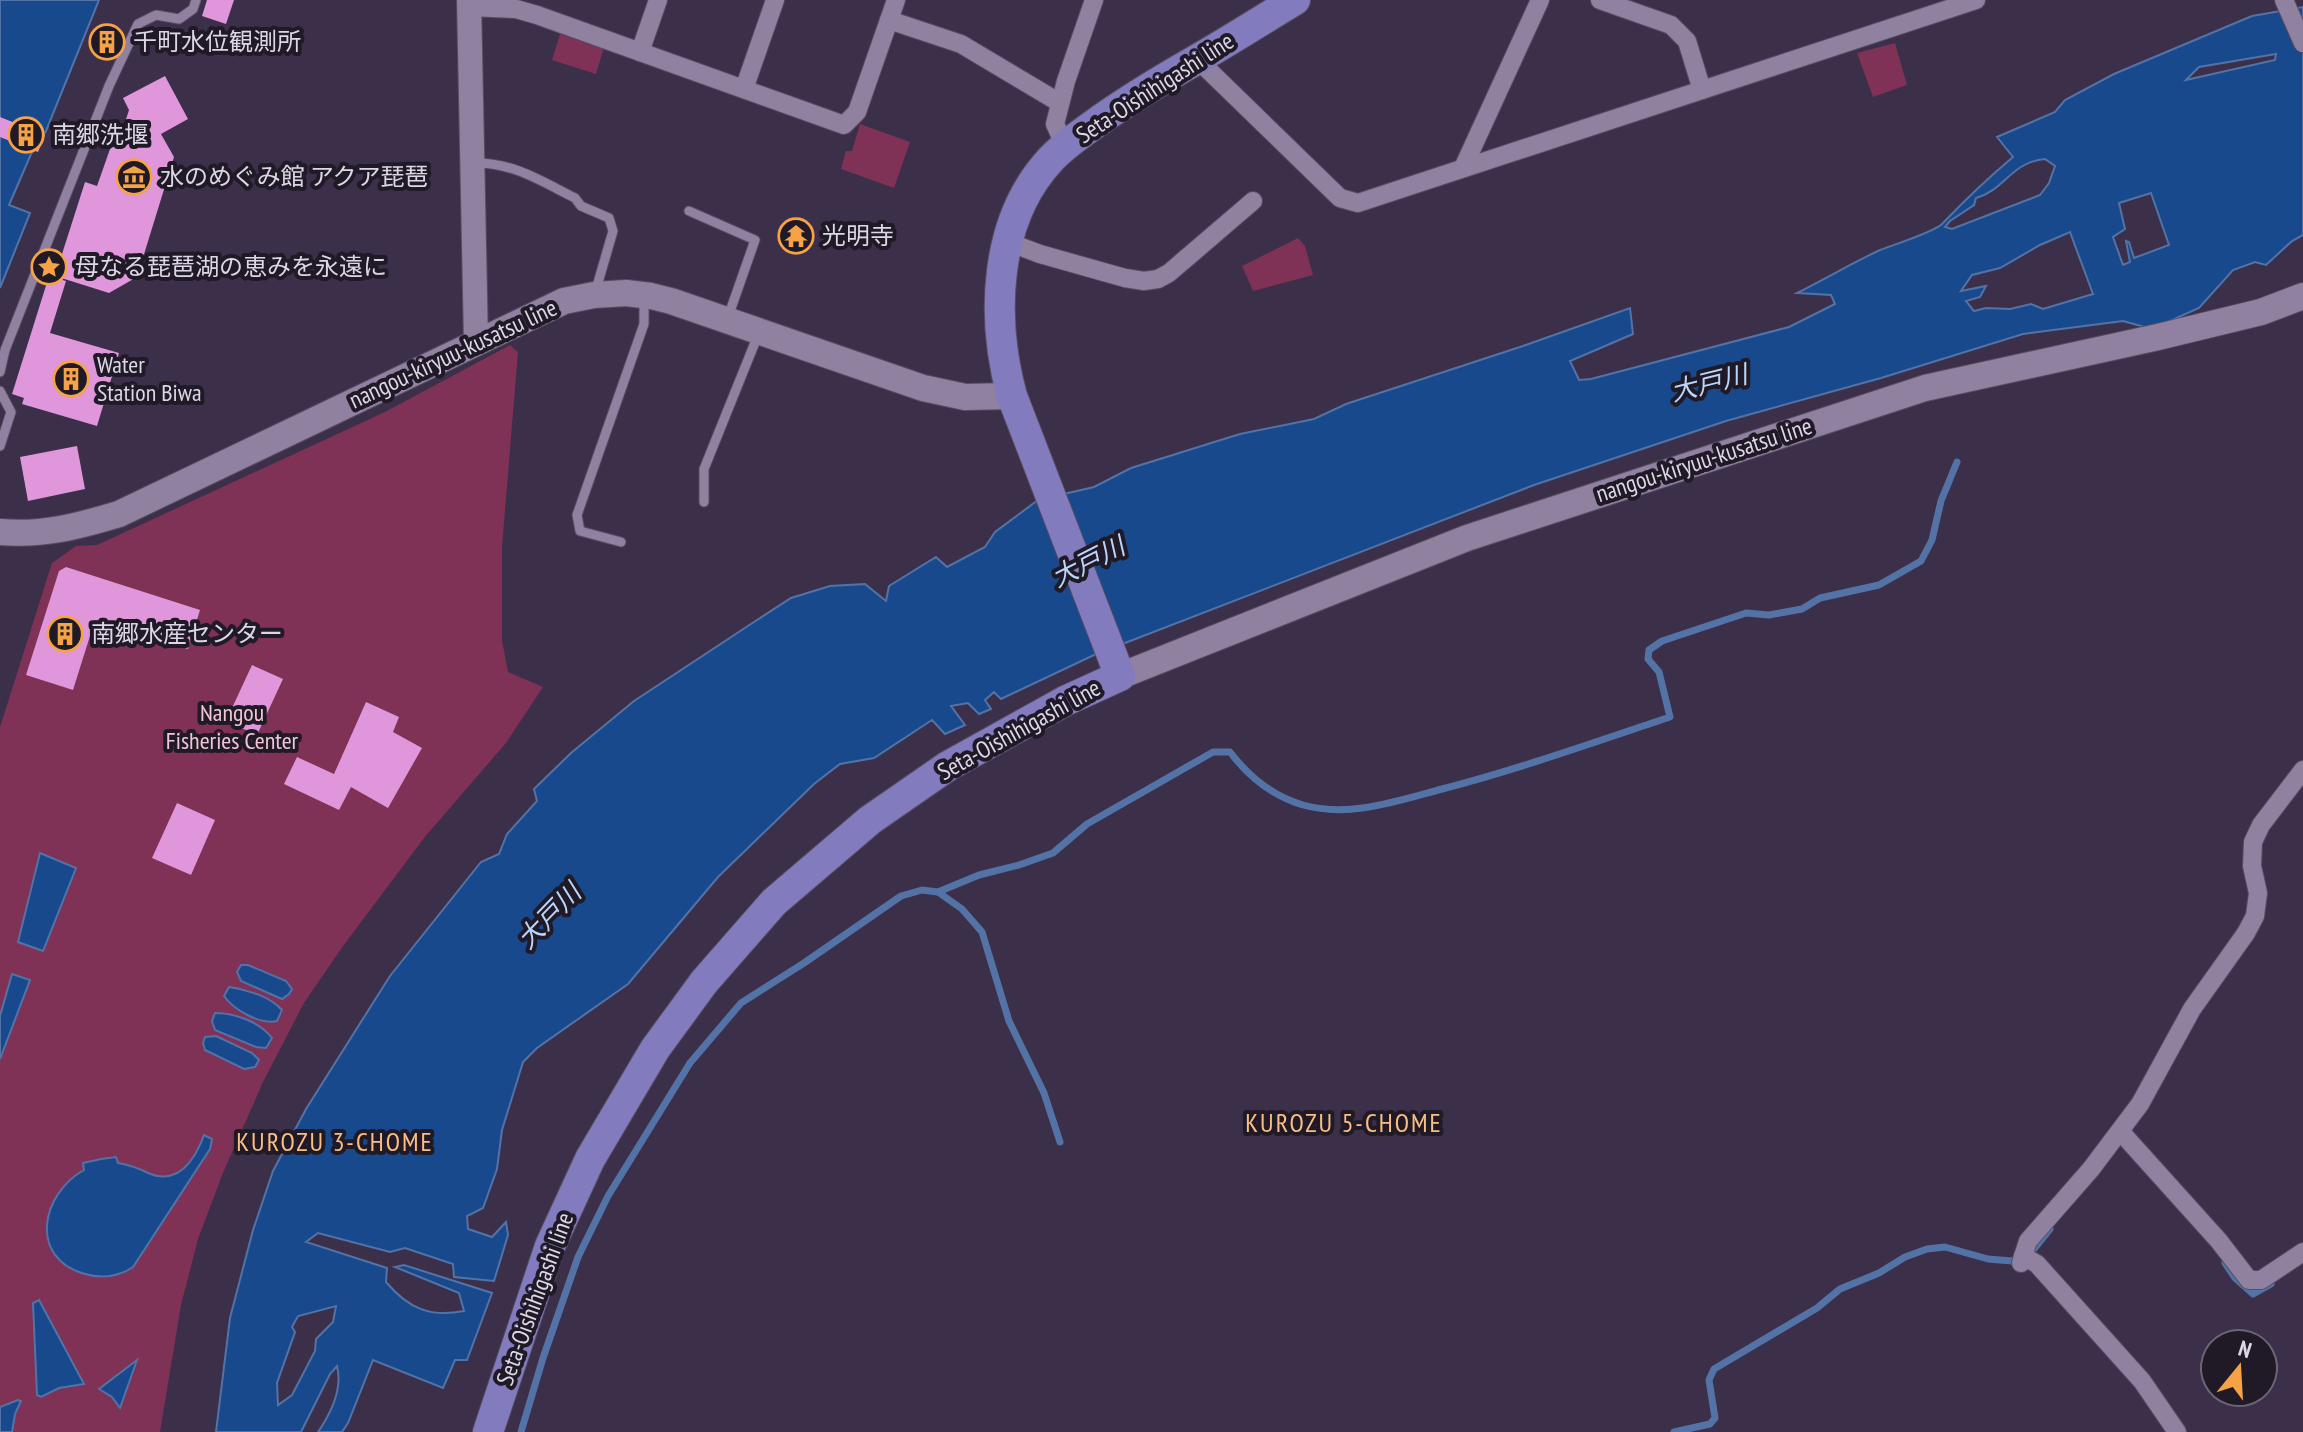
<svg xmlns="http://www.w3.org/2000/svg" width="2303" height="1432" viewBox="0 0 2303 1432" font-family="'PT Sans Narrow','Noto Sans JP',sans-serif">
<style>
.green{fill:#7f3156}
.water{fill:#18498c;stroke:#5373a7;stroke-width:2;fill-rule:evenodd}
.lines{fill:none;stroke-linecap:round;stroke-linejoin:round}
.stream{stroke:#5373a7;stroke-width:7}
.building{fill:#df96da}
.service-casing{stroke:#574c63;stroke-width:11}
.minor-casing{stroke:#574c63;stroke-width:20}
.tertiary-casing{stroke:#574c63;stroke-width:26}
.secondary-casing{stroke:#574c63;stroke-width:28}
.primary-casing{stroke:#574c63;stroke-width:32}
.service{stroke:#9081a1;stroke-width:9}
.minor{stroke:#9081a1;stroke-width:18}
.tertiary{stroke:#9081a1;stroke-width:24}
.secondary{stroke:#9081a1;stroke-width:26}
.primary{stroke:#827cbe;stroke-width:30}
.labels{text-anchor:middle;stroke-width:8;stroke-linejoin:round;paint-order:stroke}
.poi-label{font-size:24px;fill:#ddd6e7;stroke:#201a27;text-anchor:start}
.street-label{font-size:24px;fill:#ddd6e7;stroke:#201a27}
.park-label{font-size:24px;fill:#f5c4d7;stroke:#201a27}
.water-label{font-size:26px;font-style:italic;fill:#bbd6fd;stroke:#201a27}
.neighbourhood-label{font-size:26px;letter-spacing:2px;fill:#f9be85;stroke:#201a27}
</style>
<rect width="100%" height="100%" fill="#3c2f4a"/>
<g class="green">
<polygon points="560,34 604,47 596,74 552,60"/>
<polygon points="1895,43 1907,85 1873,97 1857,53"/>
<polygon points="860,124 910,142 894,188 841,169 846,151 852,151"/>
<polygon points="1298,238 1305,246 1313,275 1253,291 1242,266"/>
<polygon points="510,345 518,352 502,547 502,640 508,672 543,687 506,743 424,838 343,946 304,1003 263,1082 223,1173 198,1239 181,1305 160,1432 0,1432 0,727 52,563 76,546 97,545 385,412"/>
</g>
<g class="water">
<polygon points="0,0 99,0 46,131 31,154 9,205 30,213 0,288"/>
<path d="M 2303,7 L 2303,235 L 2292,241 L 2266,265 L 2255,262 L 2233,270 L 2199,308 L 2152,329 L 2123,321 L 2023,334 L 1881,378 L 1726,421 L 1534,485 L 1094,655 L 1001,699 L 994,692 L 985,700 L 991,709 L 979,714 L 968,703 L 951,706 L 965,725 L 945,734 L 932,720 L 874,758 L 840,764 L 814,784 L 718,877 L 628,984 L 537,1048 L 523,1062 L 502,1130 L 497,1169 L 483,1208 L 467,1216 L 468,1229 L 492,1237 L 506,1222 L 508,1235 L 494,1281 L 454,1277 L 453,1264 L 405,1248 L 390,1252 L 318,1233 L 306,1242 L 387,1268 L 386,1282 C 408,1308 430,1318 464,1311 L 459,1293 L 395,1267 L 404,1265 L 492,1293 L 467,1360 L 455,1360 L 443,1388 L 373,1360 L 348,1423 L 342,1432 L 318,1432 C 331,1413 343,1389 337,1366 L 330,1374 L 301,1432 L 216,1432 L 230,1318 L 253,1230 L 273,1171 L 306,1109 L 390,976 L 481,862 L 499,854 L 507,834 L 537,801 L 534,789 L 571,753 L 634,701 L 757,620 L 791,598 L 830,586 L 865,584 L 886,601 L 889,586 L 936,557 L 947,567 L 985,547 L 995,532 L 1038,500 L 1094,487 L 1131,468 L 1240,434 L 1314,419 L 1346,404 L 1523,346 L 1630,308 L 1633,334 L 1570,361 L 1579,380 L 1591,379 L 1789,327 L 1835,304 L 1831,295 L 1797,293 C 1825,279 1852,263 1880,250 C 1893,245 1934,232 1942,224 C 1964,201 1988,178 2013,157 L 1997,137 L 2055,112 L 2065,100 L 2114,74 L 2252,16 ZM 2276,54 L 2275,60 L 2186,80 L 2199,67 ZM 2045,159 L 2055,166 L 2049,183 L 2040,195 L 1952,229 L 1945,227 L 1950,221 L 1974,205 L 1976,198 C 2005,190 2011,162 2045,159 ZM 2151,193 L 2169,245 L 2134,258 L 2129,242 L 2126,241 L 2130,262 L 2123,265 L 2113,237 L 2125,229 L 2119,203 ZM 2070,232 L 2093,294 L 2043,309 L 2031,304 L 2010,309 L 1986,308 L 1974,311 L 1966,301 L 1980,297 L 1986,286 L 1961,291 L 1972,275 L 2000,268 L 2040,245 ZM 336,1306 L 333,1322 L 316,1339 L 315,1351 L 292,1395 L 278,1405 L 277,1383 L 295,1332 L 292,1327 L 298,1316 Z"/>
<polygon points="40,853 76,868 43,951 18,942"/>
<polygon points="241,965 248,965 286,981 292,989 289,994 282,999 241,981 237,972"/>
<polygon points="12,974 30,980 0,1059 0,1016"/>
<path d="M 229,987 C 246,989 271,997 282,1010 L 277,1021 C 260,1025 234,1010 224,996 Z"/>
<path d="M 215,1013 C 235,1013 260,1022 272,1038 L 266,1048 L 256,1047 L 215,1030 L 212,1021 Z"/>
<polygon points="216,1036 252,1053 259,1060 255,1067 244,1069 205,1050 203,1043 205,1037"/>
<path d="M 204,1135 L 212,1139 L 210,1149 L 133,1267 C 118,1277 103,1279 85,1274 C 28,1258 41,1194 84,1170 L 83,1163 L 101,1159 L 116,1157 L 118,1163 C 130,1165 138,1168 148,1173 C 178,1186 195,1160 204,1135 Z"/>
<polygon points="39,1300 84,1384 59,1388 41,1397 37,1395 33,1303"/>
<polygon points="137,1360 120,1408 112,1397 99,1389"/>
<polygon points="18,1400 21,1401 15,1414 12,1432 0,1432 0,1407"/>
</g>
<g class="lines">
<g class="stream">
<polyline points="938,892 962,909 982,932 1009,1021 1044,1093 1060,1142"/>
<polyline points="2028,1252 2034,1249 2050,1229"/>
<polyline points="2225,1263 2235,1278 2253,1294 2271,1284"/>
<path d="M 521,1432 L 543,1358 L 578,1257 L 608,1196 L 690,1063 L 741,1003 L 804,963 L 901,896 L 922,890 L 938,892 L 979,875 L 1019,865 L 1053,853 L 1087,824 L 1213,752 L 1230,752 C 1249,777 1272,796 1303,805 C 1349,818 1397,801 1442,789 C 1519,769 1595,742 1670,717 L 1659,672 L 1648,659 L 1649,650 L 1662,641 L 1746,613 L 1769,615 L 1802,609 L 1820,598 L 1879,585 L 1921,561 L 1932,540 L 1941,501 L 1957,462"/>
<polyline points="1674,1432 1710,1424 1715,1418 1709,1380 1714,1369 1817,1308 1840,1289 1879,1273 1905,1257 1927,1249 1945,1247 1988,1259 2012,1261 2018,1258"/>
</g>
</g>
<g class="building">
<polygon points="207,0 234,0 226,24 202,16"/>
<polygon points="165,76 188,119 161,134 174,157 137,277 109,293 55,276 85,182 97,186 110,149 118,144 129,110 123,98"/>
<polygon points="0,117 45,135 38,152 0,137"/>
<polygon points="49,276 66,281 50,333 119,353 97,426 22,404 24,398 12,394"/>
<polygon points="77,446 85,489 28,501 20,457"/>
<polygon points="66,567 200,610 188,649 95,620 73,690 26,675 59,571"/>
<polygon points="252,665 283,679 257,735 226,721"/>
<polygon points="366,702 399,717 393,732 422,748 388,808 351,787 339,810 284,784 297,757 334,774"/>
<polygon points="177,803 215,820 191,875 152,858"/>
</g>
<g class="lines">
<defs>
<g id="service">
<path d="M 476,163 C 514,163 541,181 575,198 L 581,206 L 609,218 L 613,231 L 595,293"/>
<polyline points="689,211 755,240 727,320"/>
<polyline points="0,372 5,350 109,86 138,24 156,15 179,19 193,9 196,0"/>
<polyline points="0,391 11,412 0,446"/>
<polyline points="704,502 704,469 758,335"/>
<polyline points="621,542 580,531 577,515 644,324 644,297"/>
</g>
<g id="minor">
<polyline points="1600,0 1671,25 1687,41 1702,90"/>
<polyline points="2284,0 2303,43"/>
<polyline points="469,7 516,9 537,15 844,125 857,112 896,0"/>
<polyline points="889,20 961,44 1060,103"/>
<polyline points="640,52 658,0"/>
<polyline points="1197,59 1340,198 1358,203 1976,0"/>
<polyline points="744,89 775,0"/>
<polyline points="1065,146 1055,124 1066,81 1094,0"/>
<polyline points="1463,168 1540,0"/>
<polyline points="1008,242 1040,254 1125,278 1144,281 1158,279 1169,273 1253,201"/>
<polyline points="2120,1131 2219,1241 2249,1280 2261,1280 2303,1252"/>
<polyline points="2023,1256 2037,1264 2142,1381 2177,1432"/>
<polyline points="2021,1263 2028,1241 2091,1169 2140,1104 2192,1009 2246,933 2255,916 2258,893 2252,866 2253,842 2261,825 2303,770"/>
</g>
<polyline id="tertiary" points="469,0 476,343"/>
<g id="secondary">
<path d="M 0,532 C 42,536 79,526 119,514 L 564,301 L 594,295 L 626,293 L 651,296 L 671,301 L 923,388 L 965,397 L 1012,396"/>
<polyline points="1120,676 1467,538 1925,388 2158,337 2261,312 2303,296"/>
</g>
<path id="primary" d="M 488,1432 L 550,1246 L 590,1159 L 655,1049 L 704,982 L 774,902 L 870,820 L 948,766 L 1065,701 L 1120,676 L 1012,396 C 991,319 993,221 1051,159 C 1063,146 1078,136 1093,125 C 1126,101 1161,80 1196,60 C 1229,41 1262,20 1295,0"/>
</defs>
<use href="#service" class="service-casing"/>
<use href="#minor" class="minor-casing"/>
<use href="#tertiary" class="tertiary-casing"/>
<use href="#secondary" class="secondary-casing"/>
<use href="#primary" class="primary-casing"/>
<use href="#service" class="service"/>
<use href="#minor" class="minor"/>
<use href="#tertiary" class="tertiary"/>
<use href="#secondary" class="secondary"/>
<use href="#primary" class="primary"/>
</g>
<defs>
<symbol id="building-ring" viewBox="-11 -11 22 22"><circle r="9.5" fill="#201a27" stroke="#f6a247" stroke-width="1.5"/><path d="M-4-6H4V6H1V3H-1V6H-4ZM-2.5-4.3h1.7v1.8h-1.7ZM.8-4.3h1.7v1.8H.8ZM-2.5-1h1.7V.8h-1.7ZM.8-1h1.7V.8H.8Z" fill="#f6a247"/></symbol>
<symbol id="museum-ring" viewBox="-11 -11 22 22"><circle r="9.5" fill="#201a27" stroke="#f6a247" stroke-width="1.5"/><path d="M0-6L6-3V-2H-6V-3ZM-5-1h2V3h-2ZM-1-1h2V3h-2ZM3-1h2V3H3ZM-6 4H6V6H-6Z" fill="#f6a247"/></symbol>
<symbol id="temple-ring" viewBox="-11 -11 22 22"><circle r="9.5" fill="#201a27" stroke="#f6a247" stroke-width="1.5"/><path d="M0-6L5-2H3V0L6.5 2.5H4V6H1.5V3h-3V6H-4V2.5H-6.5L-3 0V-2H-5Z" fill="#f6a247"/></symbol>
<symbol id="sight-ring" viewBox="-11 -11 22 22"><circle r="9.5" fill="#201a27" stroke="#f6a247" stroke-width="1.5"/><path d="M0-6L1.8-2.2L6-1.7L2.9 1.2L3.7 5.4L0 3.3L-3.7 5.4L-2.9 1.2L-6-1.7L-1.8-2.2Z" fill="#f6a247"/></symbol>
</defs>
<g fill-rule="evenodd">
<use href="#building-ring" x="87" y="22" width="40" height="40"/>
<use href="#building-ring" x="6" y="115" width="40" height="40"/>
<use href="#museum-ring" x="114" y="157" width="40" height="40"/>
<use href="#temple-ring" x="776" y="216" width="40" height="40"/>
<use href="#sight-ring" x="29" y="247" width="40" height="40"/>
<use href="#building-ring" x="51" y="359" width="40" height="40"/>
<use href="#building-ring" x="45" y="614" width="40" height="40"/>
</g>
<g class="labels">
<g class="poi-label">
<text x="133" y="50">千町水位観測所</text>
<text x="52" y="143">南郷洗堰</text>
<text x="160" y="185">水のめぐみ館 アクア琵琶</text>
<text x="822" y="244">光明寺</text>
<text x="75" y="275">母なる琵琶湖の恵みを永遠に</text>
<text x="97" y="373">Water<tspan x="97" dy="28">Station Biwa</tspan></text>
<text x="91" y="642">南郷水産センター</text>
</g>
<g class="street-label">
<text transform="translate(1155 88) rotate(-33)" y="8">Seta-Oishihigashi line</text>
<text transform="translate(453 354) rotate(-25)" y="8">nangou-kiryuu-kusatsu line</text>
<text transform="translate(1704 460) rotate(-18)" y="8">nangou-kiryuu-kusatsu line</text>
<text transform="translate(1019 730) rotate(-29)" y="8">Seta-Oishihigashi line</text>
<text transform="translate(535 1299) rotate(-70)" y="8">Seta-Oishihigashi line</text>
</g>
<g class="park-label">
<text x="232" y="721">Nangou<tspan x="232" dy="28">Fisheries Center</tspan></text>
</g>
<g class="water-label">
<text transform="translate(1709 383) rotate(-14)" y="9">大戸川</text>
<text transform="translate(1088 562) rotate(-27)" y="9">大戸川</text>
<text transform="translate(549 916) rotate(-46)" y="9">大戸川</text>
</g>
<g class="neighbourhood-label">
<text x="1344" y="1132">KUROZU 5-CHOME</text>
<text x="335" y="1151">KUROZU 3-CHOME</text>
</g>
</g>
<g transform="translate(2239 1368) rotate(18)"><circle r="38" fill="#201a27" stroke="#6c6574" stroke-width="2"/>
<path d="M0-6L14 30L0 20L-14 30Z" fill="#f6a247"/>
<text y="-12" font-size="22" font-weight="bold" text-anchor="middle" fill="#ddd6e7">N</text>
</g>
</svg>
